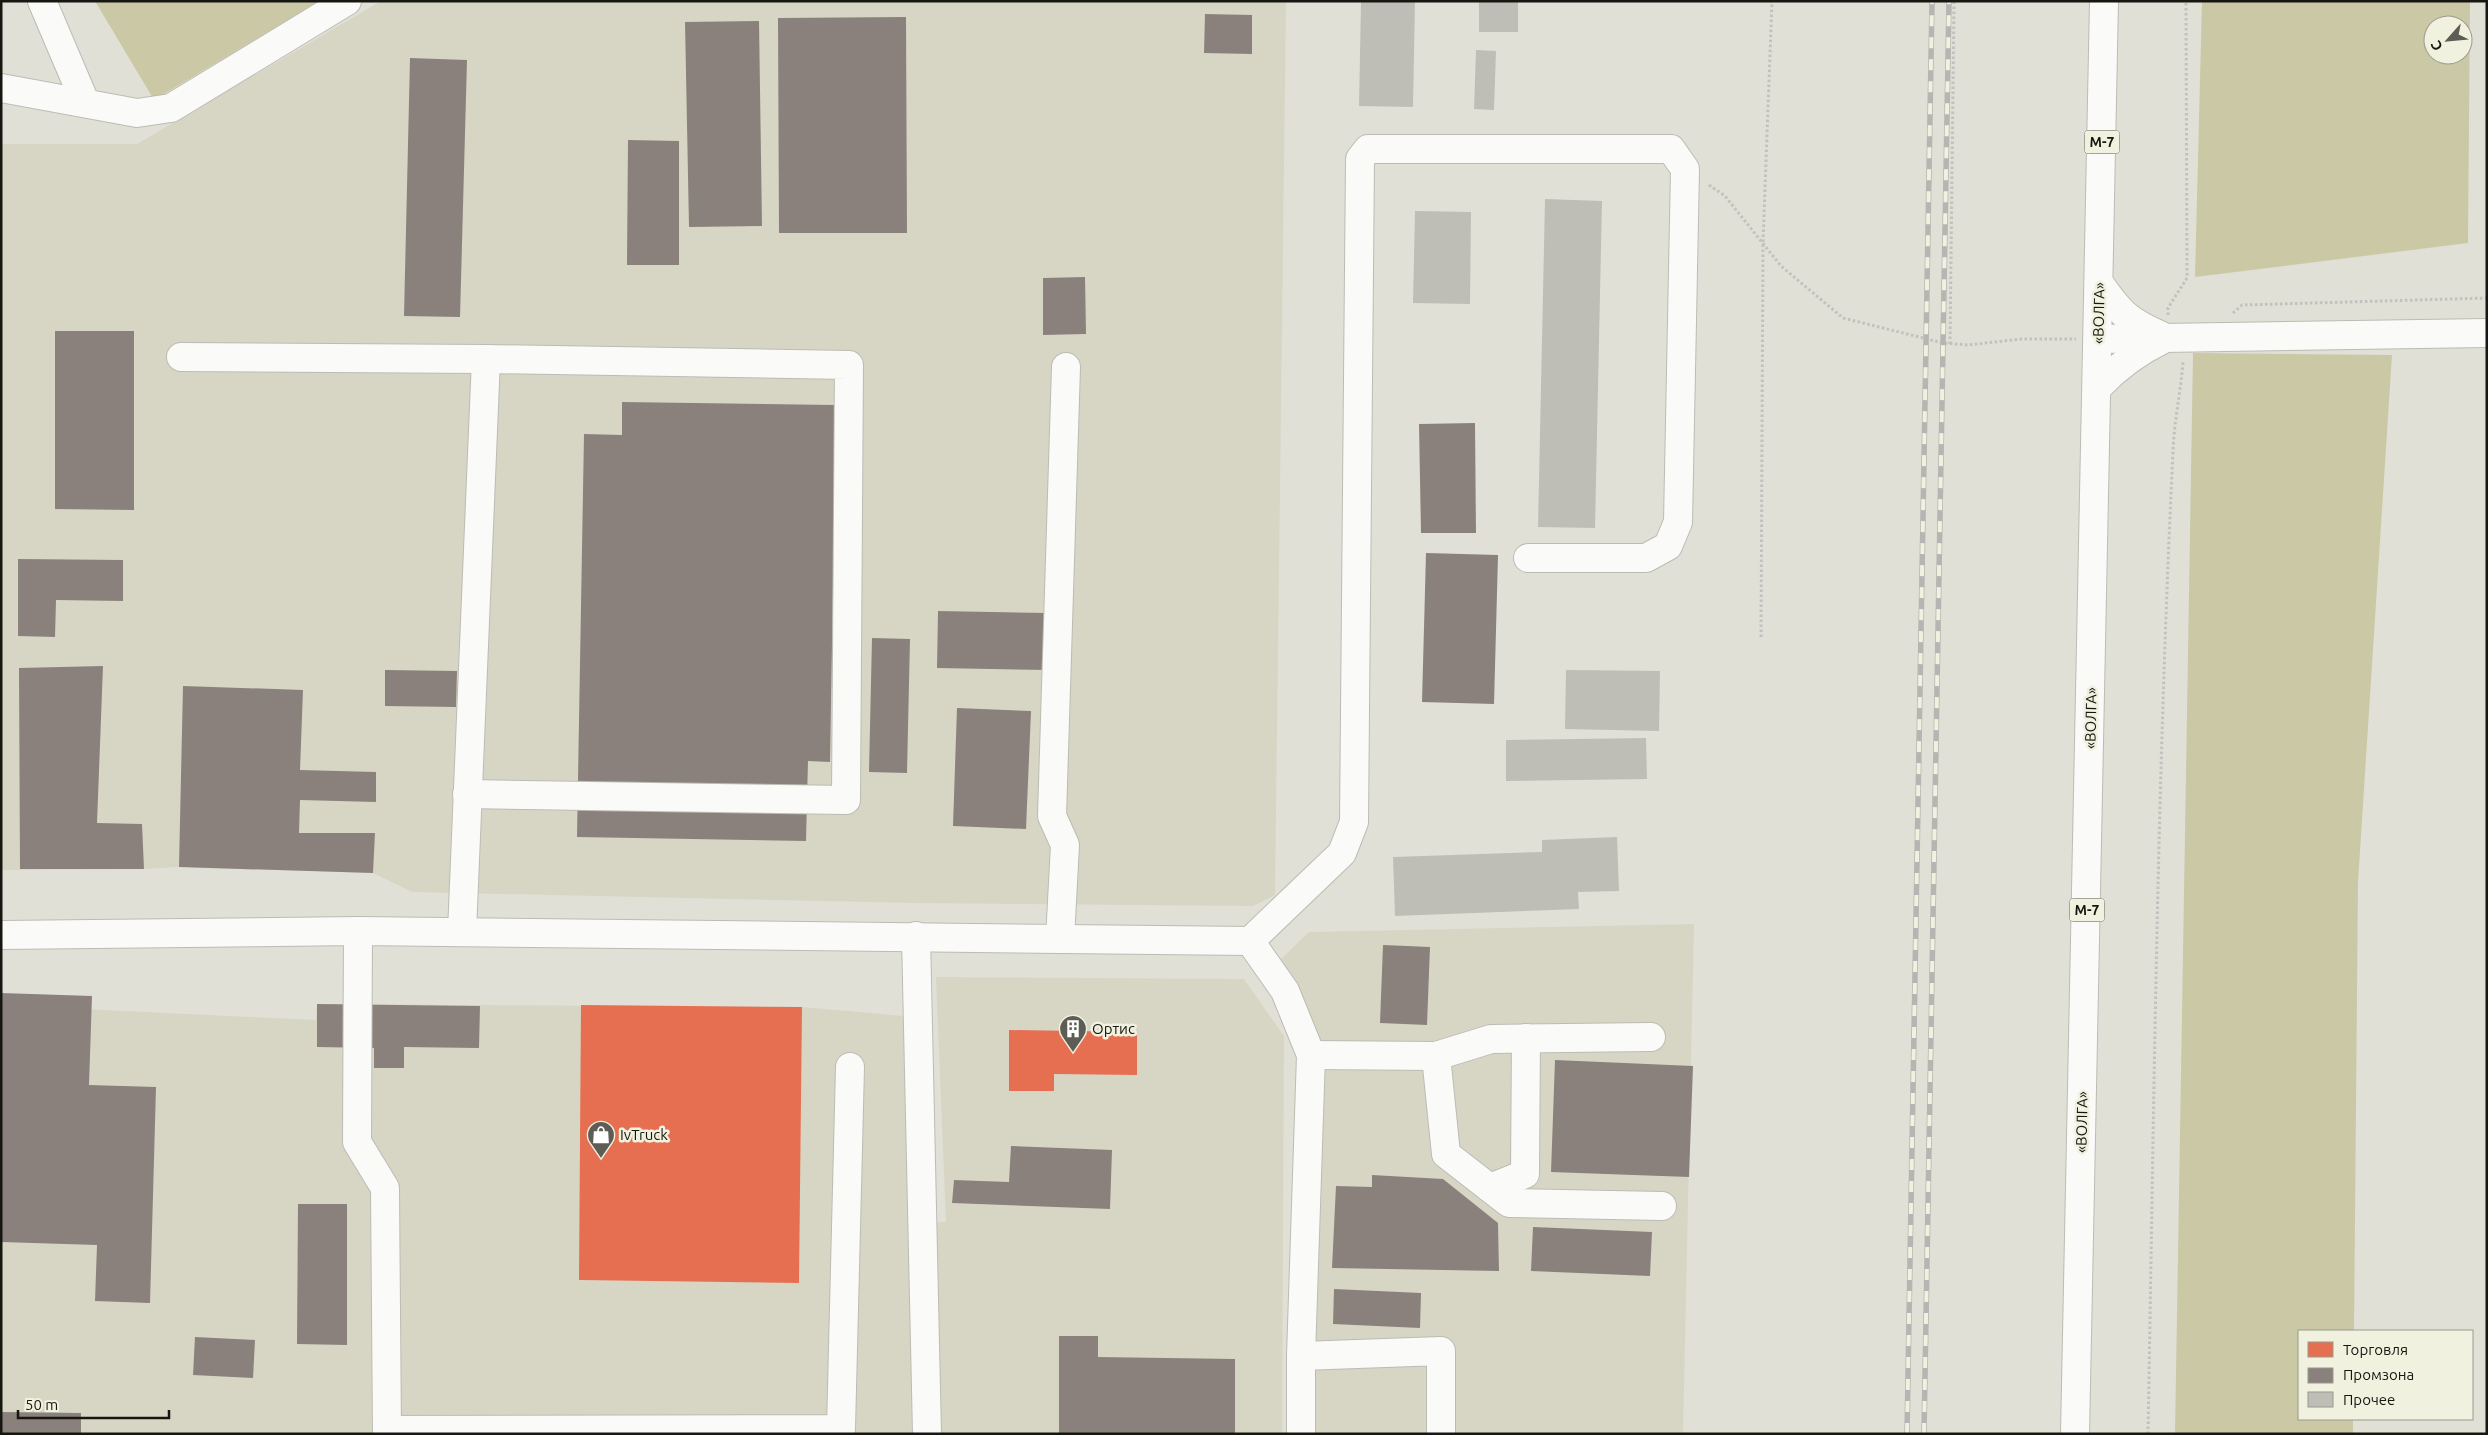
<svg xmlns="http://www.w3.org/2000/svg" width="2488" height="1435" viewBox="0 0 2488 1435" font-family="Ubuntu,sans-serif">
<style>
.built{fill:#d7d6c5}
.green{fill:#cbc8a6;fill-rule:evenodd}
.shops{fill:#e76f51}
.industry{fill:#8a817c}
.building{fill:#bebeb7}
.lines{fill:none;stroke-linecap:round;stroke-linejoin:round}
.minor-casing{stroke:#bcbcb4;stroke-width:30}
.highway-casing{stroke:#bcbcb4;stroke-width:30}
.path{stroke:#c1c1bf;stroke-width:3;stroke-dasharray:2.5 2.5;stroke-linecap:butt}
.minor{stroke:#fafaf9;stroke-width:28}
.highway{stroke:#fafaf9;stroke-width:28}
.rail-casing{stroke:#b5b5b2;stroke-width:5.5}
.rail{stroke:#f1f1df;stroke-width:4;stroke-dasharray:11;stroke-linecap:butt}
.labels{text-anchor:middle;stroke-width:5;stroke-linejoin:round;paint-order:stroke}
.shield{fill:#f1f1df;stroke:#58584f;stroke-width:1}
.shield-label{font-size:14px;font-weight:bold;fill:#171711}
.street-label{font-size:15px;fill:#171711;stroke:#f1f1df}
.poi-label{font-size:15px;fill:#171711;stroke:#f1f1df;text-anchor:start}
</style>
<rect width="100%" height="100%" fill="#e0e0d6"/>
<g class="built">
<polygon points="381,1 1286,1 1275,895 1253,906 916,903 412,892 373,873 179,867 144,869 1,870 1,144 137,144"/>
<polygon points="1694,924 1683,1434 1311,1434 1313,1029 1278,962 1309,932"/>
<polygon points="936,977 1244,979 1284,1036 1282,1434 1,1434 1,1005 316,1020 317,1004 802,1007 905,1016 914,1223 946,1222"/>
</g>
<g class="green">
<polygon points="95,1 319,1 154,100"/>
<path d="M 2202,1 L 2470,1 L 2468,243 L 2195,277 ZM 2433,25 L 2463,25 L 2463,55 L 2433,55 Z"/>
<polygon points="2193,353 2392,355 2358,882 2354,1331 2299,1331 2299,1419 2353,1419 2353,1434 2175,1434"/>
</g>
<g class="shops">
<polygon points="581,1005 802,1007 799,1283 579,1280"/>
<polygon points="1009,1030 1137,1032 1137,1075 1054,1074 1054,1091 1009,1091"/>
</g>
<g class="industry">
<polygon points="1205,14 1252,15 1252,54 1204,53"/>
<polygon points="906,17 907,233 779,233 778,18"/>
<polygon points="759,21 762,226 689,227 685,22"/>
<polygon points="410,58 467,60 460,317 404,316"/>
<polygon points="628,140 679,141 679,265 627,265"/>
<polygon points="1085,277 1086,334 1043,335 1043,278"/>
<polygon points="55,331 134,331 134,510 55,509"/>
<polygon points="622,402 836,405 830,762 808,761 806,841 577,837 584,434 622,435"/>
<polygon points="1475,423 1476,533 1421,533 1419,424"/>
<polygon points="1426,553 1498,555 1494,704 1422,702"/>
<polygon points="18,559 123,560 123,601 56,600 55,637 18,636"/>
<polygon points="938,611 1049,613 1047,670 937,668"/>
<polygon points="872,638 910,639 907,773 869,772"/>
<polygon points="103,666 97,823 142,824 144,869 20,869 19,668"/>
<polygon points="385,670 457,671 456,707 385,706"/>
<polygon points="183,686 303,690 300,770 376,772 376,802 300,800 299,833 375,833 373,873 179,867"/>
<polygon points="957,708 1031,711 1026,829 953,826"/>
<polygon points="1383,945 1430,947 1427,1025 1380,1023"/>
<polygon points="1,993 92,996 89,1085 156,1087 150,1303 95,1301 97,1245 1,1242"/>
<polygon points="317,1004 480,1006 479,1048 404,1047 404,1068 374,1068 374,1048 317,1047"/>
<polygon points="1555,1060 1693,1066 1689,1177 1551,1172"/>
<polygon points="1011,1146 1112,1150 1110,1209 952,1203 954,1180 1009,1182"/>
<polygon points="1372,1175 1443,1179 1498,1223 1499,1271 1332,1268 1336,1186 1372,1187"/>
<polygon points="298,1204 347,1204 347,1345 297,1344"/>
<polygon points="1533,1227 1652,1232 1650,1276 1531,1271"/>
<polygon points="1334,1289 1421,1293 1420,1328 1333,1324"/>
<polygon points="1059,1336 1098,1336 1098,1357 1235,1359 1235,1434 1059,1434"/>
<polygon points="195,1337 255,1340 253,1378 193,1375"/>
<polygon points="1,1412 81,1413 81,1434 1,1434"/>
</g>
<g class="building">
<polygon points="1361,1 1415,1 1413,107 1359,106"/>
<rect x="1479" y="1" width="39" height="31"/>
<polygon points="1476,50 1496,51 1494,110 1474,109"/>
<polygon points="1545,199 1602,201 1595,528 1538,527"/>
<polygon points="1415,211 1471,212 1470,304 1413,303"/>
<polygon points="1566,670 1660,671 1659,731 1565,729"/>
<polygon points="1646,738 1647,779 1506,781 1506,740"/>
<polygon points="1617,837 1619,891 1578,892 1579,909 1395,916 1393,857 1542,852 1542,840"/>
</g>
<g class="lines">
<defs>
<g id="minor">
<polyline points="42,1 85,102"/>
<polyline points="1,88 137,113 171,108 347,1"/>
<path d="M 2100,284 C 2121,314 2128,321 2162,336"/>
<polyline points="2099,339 2487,333"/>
<polyline points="181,357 486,359 462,932"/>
<path d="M 2098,387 C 2118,366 2137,352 2162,340"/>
<polyline points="467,794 846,800 849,365 486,359"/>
<polyline points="358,931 357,1142 385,1188 387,1434"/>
<polyline points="1,935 358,931 1250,941 1342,853 1354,822 1360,159 1368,149 1671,149 1685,169 1678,522 1668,546 1646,558 1528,558"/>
<polyline points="916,936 927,1434"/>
<polyline points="1060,939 1065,845 1052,816 1066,367"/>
<polyline points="1250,941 1285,991 1311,1055 1301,1356 1301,1434"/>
<polyline points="1311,1055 1436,1056 1491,1039 1651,1037"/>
<polyline points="1436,1056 1446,1154 1509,1203 1662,1206"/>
<polyline points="1490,1188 1525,1174 1526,1038"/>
<polyline points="1301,1356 1441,1351 1441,1434"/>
<polyline points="387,1430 841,1429 850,1067"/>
</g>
<polyline id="highway" points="2075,1434 2104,1"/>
</defs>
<use href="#minor" class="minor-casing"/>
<use href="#highway" class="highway-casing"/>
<g class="path">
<polyline points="1709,185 1725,196 1781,266 1843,318 1943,343 1968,345 2021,339 2076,339"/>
<polyline points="2233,313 2242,305 2487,298"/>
<polyline points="2168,315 2168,308 2187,278 2186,1"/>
<polyline points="1950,344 1954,1"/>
<polyline points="1761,637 1763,242 1772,1"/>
<path d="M 2148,1434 C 2154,1107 2157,779 2173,452 C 2174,421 2181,391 2183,361"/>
</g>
<use href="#minor" class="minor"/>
<use href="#highway" class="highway"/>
<defs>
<g id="rail">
<polyline points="1907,1434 1932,1"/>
<polyline points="1924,1434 1949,1"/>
</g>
</defs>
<use href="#rail" class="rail-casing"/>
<use href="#rail" class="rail"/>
</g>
<defs>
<symbol id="building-pin" viewBox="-11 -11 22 30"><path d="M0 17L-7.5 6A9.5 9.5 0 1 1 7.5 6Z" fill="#5d5d56" stroke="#f1f1df"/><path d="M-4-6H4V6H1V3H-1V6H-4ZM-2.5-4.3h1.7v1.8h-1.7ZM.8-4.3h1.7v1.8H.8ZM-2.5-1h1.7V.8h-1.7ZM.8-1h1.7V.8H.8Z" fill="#fff"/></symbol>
<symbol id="shop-pin" viewBox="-11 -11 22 30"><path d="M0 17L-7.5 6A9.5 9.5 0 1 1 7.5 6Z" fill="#5d5d56" stroke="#f1f1df"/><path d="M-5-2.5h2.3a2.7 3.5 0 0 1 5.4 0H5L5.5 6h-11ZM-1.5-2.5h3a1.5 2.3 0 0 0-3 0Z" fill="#fff"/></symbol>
</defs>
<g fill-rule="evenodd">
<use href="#building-pin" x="1057" y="1013" width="32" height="43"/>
<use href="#shop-pin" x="585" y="1119" width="32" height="43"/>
</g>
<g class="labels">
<g class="shield">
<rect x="2084.5" y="130.5" width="35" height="23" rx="4"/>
<rect x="2069.5" y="898.5" width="35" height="23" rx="4"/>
</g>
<g class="shield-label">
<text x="2102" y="147">М-7</text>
<text x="2087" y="915">М-7</text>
</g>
<g class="street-label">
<text transform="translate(2099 313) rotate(-89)" y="5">«ВОЛГА»</text>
<text transform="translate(2091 718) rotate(-89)" y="5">«ВОЛГА»</text>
<text transform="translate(2082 1122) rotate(-89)" y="5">«ВОЛГА»</text>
</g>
<g class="poi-label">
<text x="1092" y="1034">Ортис</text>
<text x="620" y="1140">IvTruck</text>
</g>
</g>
<rect width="2488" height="1435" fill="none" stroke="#171711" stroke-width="5"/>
<rect x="2298" y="1330" width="175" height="90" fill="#f1f1df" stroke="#9a9a8d"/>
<rect x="2308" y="1342" width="25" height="15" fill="#e76f51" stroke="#9a9a8d"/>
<text x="2343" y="1355" font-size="15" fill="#171711">Торговля</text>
<rect x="2308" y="1368" width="25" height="15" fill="#8a817c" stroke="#9a9a8d"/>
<text x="2343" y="1380" font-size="15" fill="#171711">Промзона</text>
<rect x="2308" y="1392" width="25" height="15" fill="#bebeb7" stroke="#9a9a8d"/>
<text x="2343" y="1405" font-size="15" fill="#171711">Прочее</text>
<g transform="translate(2448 40) rotate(243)"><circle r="24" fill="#f1f1df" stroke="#9a9a8d"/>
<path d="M0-4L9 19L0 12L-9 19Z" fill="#5d5d56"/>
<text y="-8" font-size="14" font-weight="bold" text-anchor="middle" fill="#171711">С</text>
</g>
<path d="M18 1410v8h151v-8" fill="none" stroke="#171711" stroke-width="2.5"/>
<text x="25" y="1410" font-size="15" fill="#171711" stroke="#f1f1df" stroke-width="4" paint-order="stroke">50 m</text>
</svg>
